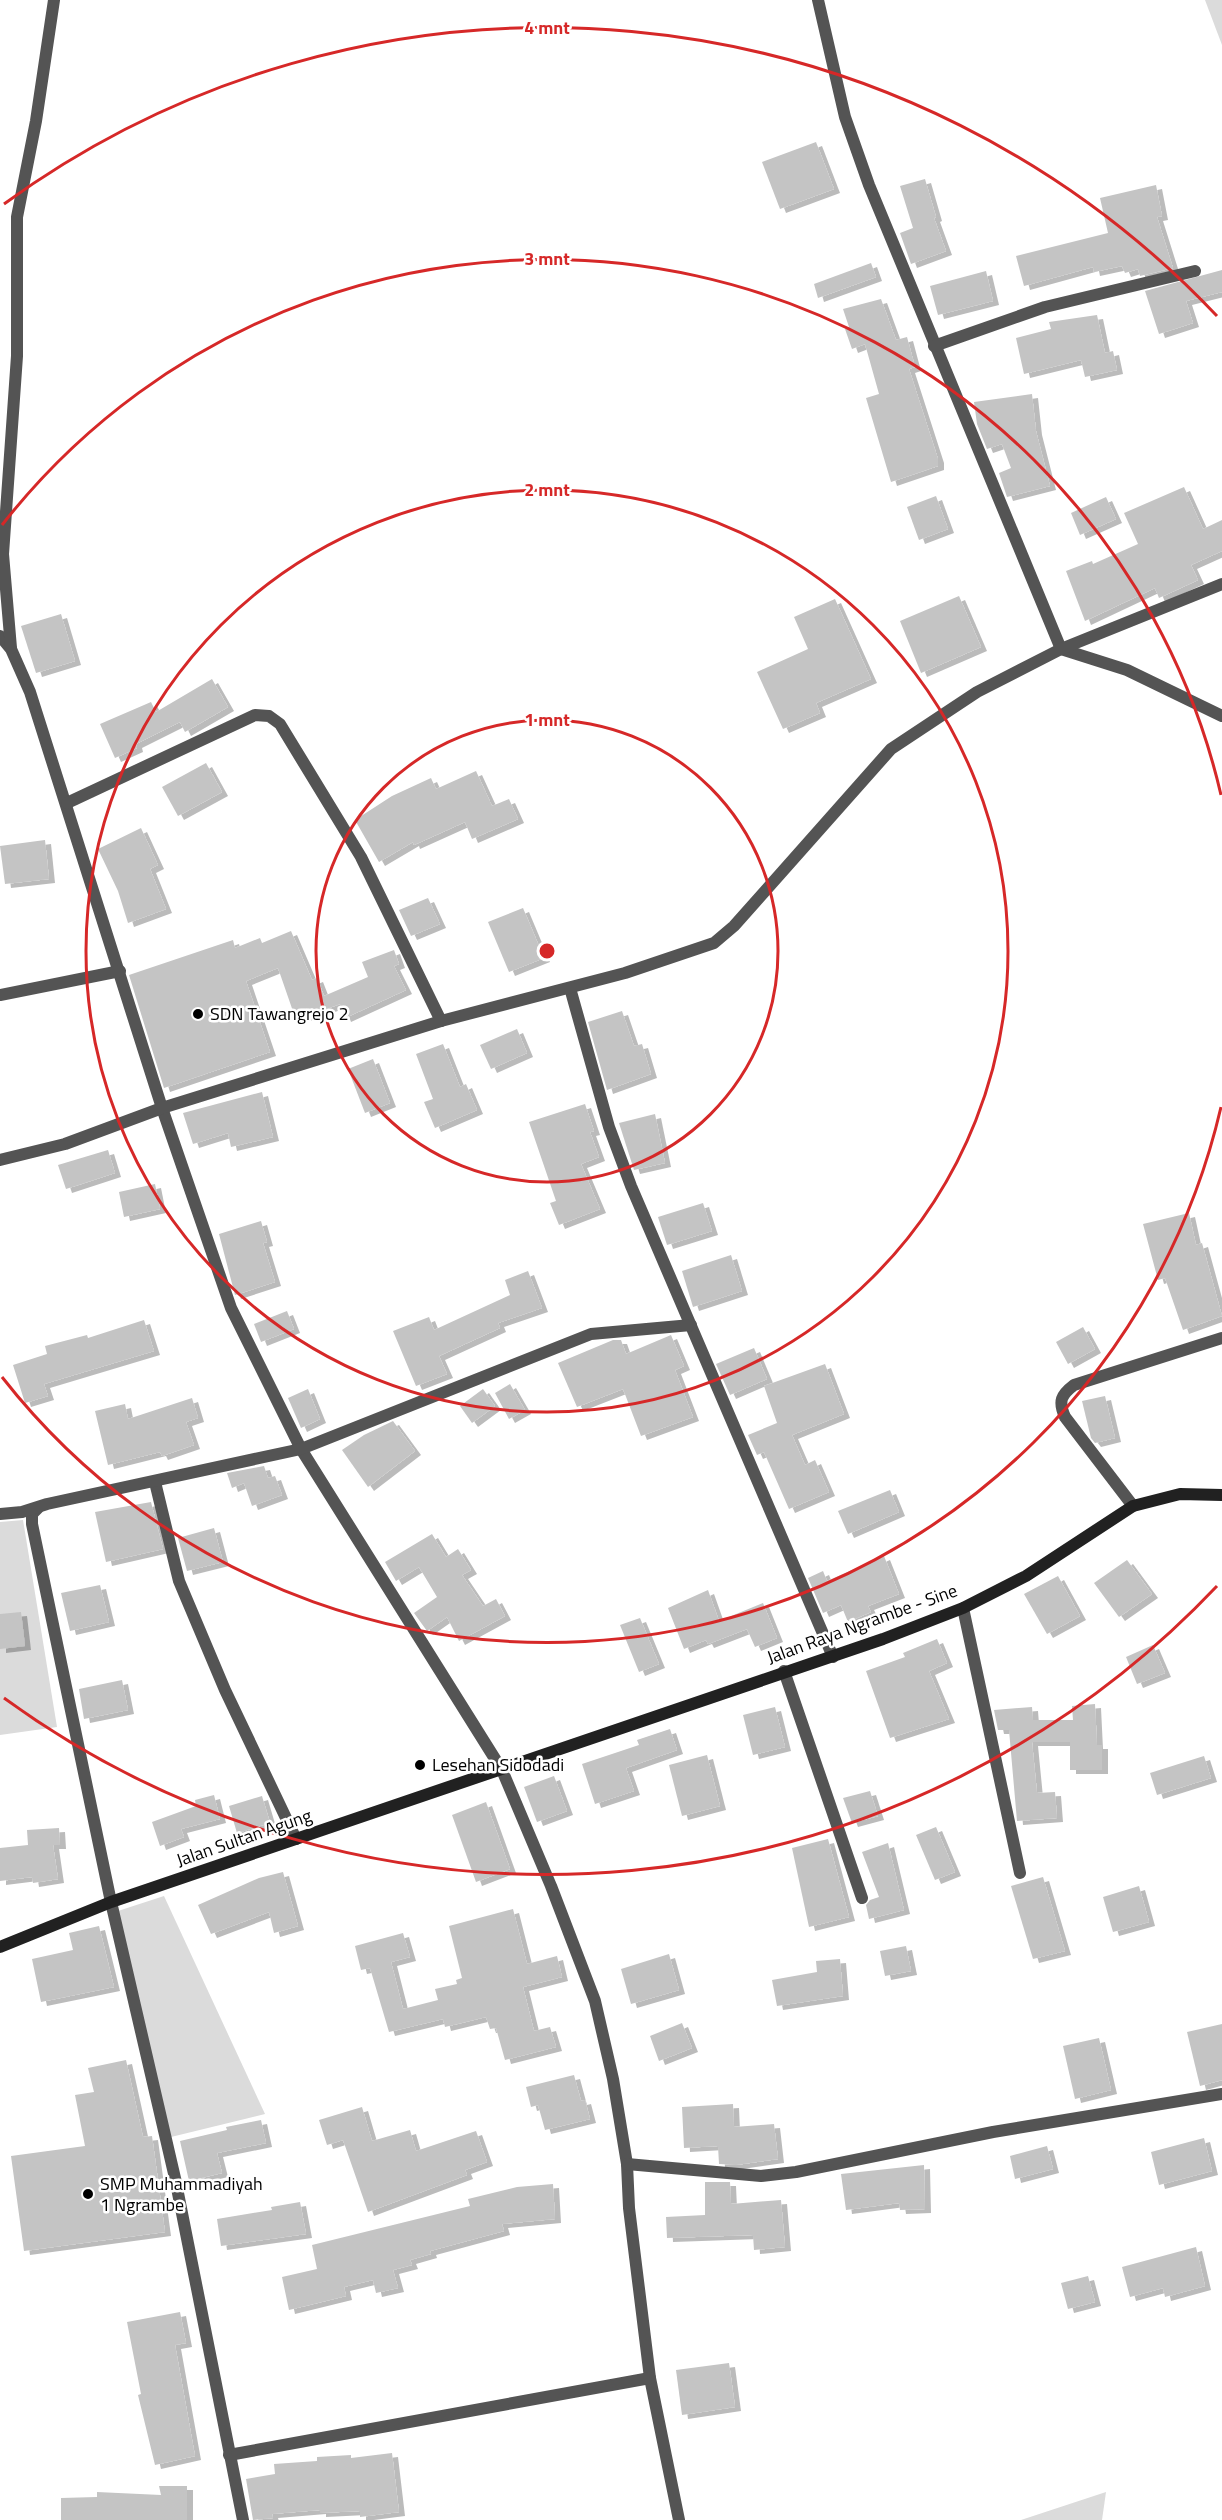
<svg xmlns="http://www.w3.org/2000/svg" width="1222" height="2520" viewBox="0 0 1222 2520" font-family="'Titillium Web',sans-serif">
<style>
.green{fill:#dbdbdb}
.building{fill:#c4c4c4;filter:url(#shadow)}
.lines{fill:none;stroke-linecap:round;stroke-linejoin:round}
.street{stroke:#545454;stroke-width:12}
.secondary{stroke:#212121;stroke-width:12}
.ring{fill:none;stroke:#d62828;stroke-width:3}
.poi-dot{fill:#000;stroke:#fff;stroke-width:2}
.labels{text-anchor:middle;stroke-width:5;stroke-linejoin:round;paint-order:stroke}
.poi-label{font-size:18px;fill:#000;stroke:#fff;text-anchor:start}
.street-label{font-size:18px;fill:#000;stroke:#fff}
.centre{fill:#d62828;stroke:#fff;stroke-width:3}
.ring-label{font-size:18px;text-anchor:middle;font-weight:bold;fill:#d62828;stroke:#fff;stroke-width:5;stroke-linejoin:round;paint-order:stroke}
</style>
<defs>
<filter id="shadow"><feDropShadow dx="6" dy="4" stdDeviation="0" flood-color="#0004"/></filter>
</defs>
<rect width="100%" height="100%" fill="#fff"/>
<g class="green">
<polygon points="1205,0 1222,0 1222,45"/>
<polygon points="23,1520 57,1727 0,1735 0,1522"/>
<polygon points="164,1896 265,2114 171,2137 118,1911"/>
<polygon points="1106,2492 1102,2520 1021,2520"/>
</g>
<g class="building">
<polygon points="816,142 834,189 780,209 762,162"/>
<polygon points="925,179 936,217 934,218 946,251 911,264 900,233 913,228 900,186"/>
<polygon points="1156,185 1162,216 1157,217 1173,268 1140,276 1138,269 1125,273 1122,266 1094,272 1093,267 1024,286 1016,256 1108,233 1100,198"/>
<polygon points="871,263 876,277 818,298 814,284"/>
<polygon points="1222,270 1222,292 1186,301 1193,323 1159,334 1145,291"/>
<polygon points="986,271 993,301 938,315 930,286"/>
<polygon points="881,299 896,340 907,337 915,367 909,369 938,459 938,466 891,482 866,398 879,394 865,344 852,349 845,329 849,327 843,309"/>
<polygon points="1097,315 1105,353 1113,351 1117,370 1085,377 1081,360 1024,374 1016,338 1051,329 1049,322"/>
<polygon points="1032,394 1036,431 1050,486 1007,497 999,473 1011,468 1002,444 987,449 977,424 974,402"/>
<polygon points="1184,487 1203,529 1222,520 1222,551 1191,565 1198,580 1159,598 1155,588 1085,621 1066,571 1092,561 1093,564 1138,544 1124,513"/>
<polygon points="936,496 948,529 919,540 907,507"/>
<polygon points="1106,497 1116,519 1080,535 1071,513"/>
<polygon points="959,596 981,647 921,673 900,621"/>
<polygon points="835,599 871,679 816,703 820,713 783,729 757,672 808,649 794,617"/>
<polygon points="61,614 75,661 36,673 21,626"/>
<polygon points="212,679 228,707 185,732 180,722 136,744 137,748 115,758 100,724 151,702 156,712"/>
<polygon points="206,763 222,792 178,816 162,787"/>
<polygon points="476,771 492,806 509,799 518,819 472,839 465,822 414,845 413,842 379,862 355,820 392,796 431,778 436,789"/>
<polygon points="141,828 158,865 150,869 166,909 128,923 118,891 98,849"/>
<polygon points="45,840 49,879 5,884 0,846"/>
<polygon points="428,898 440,924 411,936 399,910"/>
<polygon points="523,908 544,958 509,972 488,922"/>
<polygon points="291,931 312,980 317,978 324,996 368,977 362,962 394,950 399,964 394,966 406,990 345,1018 340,1004 296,1020 278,968 246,981 270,1052 164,1088 129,975 233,940 235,948 260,938 262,943"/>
<polygon points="622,1011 634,1046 642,1044 651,1074 607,1090 588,1022"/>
<polygon points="517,1029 527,1053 491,1069 480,1045"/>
<polygon points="443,1044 460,1087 466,1084 477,1110 435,1128 424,1102 433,1099 416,1054"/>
<polygon points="373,1059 390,1103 365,1113 348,1069"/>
<polygon points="262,1092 273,1137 231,1147 228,1133 193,1144 183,1113"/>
<polygon points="585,1104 594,1131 590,1132 599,1157 581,1164 600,1209 559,1225 550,1203 556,1201 529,1122"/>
<polygon points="655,1114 665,1163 634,1170 619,1123"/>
<polygon points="108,1150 115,1173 66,1189 58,1165"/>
<polygon points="155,1184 160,1209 124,1217 119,1192"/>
<polygon points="703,1203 712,1231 667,1245 658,1217"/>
<polygon points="1189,1213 1196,1245 1202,1243 1222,1316 1183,1330 1165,1278 1158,1280 1143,1224"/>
<polygon points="261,1221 267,1242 263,1243 275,1282 235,1295 219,1234"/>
<polygon points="731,1255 742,1291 693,1307 682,1271"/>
<polygon points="528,1271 542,1308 498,1323 500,1328 439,1356 447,1374 416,1386 393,1331 429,1317 434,1330 510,1295 505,1280"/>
<polygon points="287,1311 294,1329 261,1342 254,1324"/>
<polygon points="144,1320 154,1351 44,1384 48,1396 25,1403 13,1365 47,1354 45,1346 87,1335 88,1338"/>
<polygon points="1083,1327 1095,1349 1068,1364 1056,1342"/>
<polygon points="671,1335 684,1366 675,1370 693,1417 641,1436 623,1389 577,1407 558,1363 613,1340 621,1340 626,1354"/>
<polygon points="754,1348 767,1379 730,1395 716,1364"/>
<polygon points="825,1364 844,1414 792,1435 805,1465 815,1460 829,1492 789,1509 764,1452 757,1455 748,1435 777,1423 764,1386"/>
<polygon points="510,1384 525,1410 509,1419 495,1393"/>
<polygon points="308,1389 320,1419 301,1428 288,1398"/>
<polygon points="483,1389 495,1406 472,1423 460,1406"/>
<polygon points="1105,1396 1115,1438 1095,1443 1091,1438 1082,1401"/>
<polygon points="192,1398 198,1418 186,1422 194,1445 162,1456 160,1452 108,1465 95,1411 125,1404 128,1419"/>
<polygon points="393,1421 415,1451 368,1487 342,1450 364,1435"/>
<polygon points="264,1466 268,1478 275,1476 282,1495 252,1506 244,1483 232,1488 227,1473"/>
<polygon points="890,1490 899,1512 848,1534 838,1511"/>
<polygon points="151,1502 163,1549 106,1562 95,1512"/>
<polygon points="214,1528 223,1562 187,1571 178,1538"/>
<polygon points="432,1534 446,1557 458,1549 471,1570 462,1575 483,1606 496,1599 505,1616 459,1641 447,1617 427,1631 414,1613 437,1597 419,1567 396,1581 385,1562"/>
<polygon points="884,1556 899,1594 868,1606 871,1612 848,1622 841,1605 823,1613 808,1578 823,1571 827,1581"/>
<polygon points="1127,1560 1152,1594 1119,1617 1094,1583"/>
<polygon points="1058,1576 1080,1616 1047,1634 1024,1594"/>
<polygon points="100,1585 109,1622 70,1631 61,1593"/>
<polygon points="708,1590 719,1621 763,1603 777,1638 755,1647 747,1629 708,1644 706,1640 684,1649 668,1608"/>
<polygon points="21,1612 25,1646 0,1649 0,1614"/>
<polygon points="640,1618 659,1664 639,1672 620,1625"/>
<polygon points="937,1639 947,1663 929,1671 949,1719 890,1738 866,1671 905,1657 903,1653"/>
<polygon points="1153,1645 1165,1673 1137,1684 1126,1657"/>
<polygon points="122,1680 128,1710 84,1719 79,1689"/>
<polygon points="1095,1704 1097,1745 1102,1745 1102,1770 1070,1770 1070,1742 1032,1742 1037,1793 1055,1792 1057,1818 1017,1821 1009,1730 998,1730 994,1710 1032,1707 1033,1720 1073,1720 1072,1706"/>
<polygon points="775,1707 785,1747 753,1755 743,1715"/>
<polygon points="670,1729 677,1750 626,1768 634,1791 595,1804 582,1764 639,1745 637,1740"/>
<polygon points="707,1755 720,1806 682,1816 669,1765"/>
<polygon points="1204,1756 1211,1778 1157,1795 1150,1773"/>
<polygon points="554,1776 567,1811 537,1822 524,1787"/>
<polygon points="870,1791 878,1816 852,1823 843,1798"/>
<polygon points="214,1795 220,1819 181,1829 184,1837 160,1846 152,1822 196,1806 195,1800"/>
<polygon points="262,1796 270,1823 237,1833 229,1806"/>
<polygon points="486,1802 510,1869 476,1882 452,1815"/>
<polygon points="936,1827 955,1872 935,1880 916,1835"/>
<polygon points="59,1828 60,1845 53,1845 58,1879 33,1883 32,1877 0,1881 0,1848 28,1845 27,1830"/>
<polygon points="828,1839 849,1917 809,1927 792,1848"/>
<polygon points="888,1843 904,1910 869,1919 866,1905 870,1900 879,1897 862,1852"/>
<polygon points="283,1872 298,1926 274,1933 269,1912 211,1934 198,1905 259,1878"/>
<polygon points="1043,1877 1065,1951 1033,1959 1011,1886"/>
<polygon points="1139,1886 1149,1922 1113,1932 1103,1897"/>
<polygon points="513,1909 527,1964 557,1956 562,1977 523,1987 534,2031 550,2027 556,2047 505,2060 496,2028 490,2029 486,2017 445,2027 443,2019 389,2032 370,1968 361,1970 355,1946 403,1933 410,1957 391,1962 403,2009 438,2000 435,1989 457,1984 456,1980 462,1978 449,1926"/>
<polygon points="99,1926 114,1987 41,2002 32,1959 73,1950 69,1933"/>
<polygon points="906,1946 911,1971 885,1976 880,1951"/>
<polygon points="669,1954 679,1990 631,2004 621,1969"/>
<polygon points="840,1959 843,1996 777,2006 772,1980 817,1972 816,1961"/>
<polygon points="682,2023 692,2048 659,2061 650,2036"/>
<polygon points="1222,2024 1222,2080 1200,2086 1187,2032"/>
<polygon points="1099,2038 1111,2090 1075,2099 1063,2046"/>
<polygon points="126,2060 143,2137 152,2136 165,2232 24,2251 11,2156 85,2146 75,2095 94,2092 88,2068"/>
<polygon points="574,2075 581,2101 585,2100 590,2119 545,2130 538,2105 531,2107 526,2087"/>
<polygon points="733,2104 734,2127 774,2124 778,2159 736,2165 719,2164 718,2146 684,2148 682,2107"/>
<polygon points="362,2107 372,2141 410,2130 416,2151 476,2131 487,2162 465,2170 467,2175 368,2212 343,2140 327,2145 319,2120"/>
<polygon points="261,2120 266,2143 217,2153 222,2173 189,2181 180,2141 227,2130 226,2127"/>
<polygon points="1204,2138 1212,2171 1159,2185 1151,2152"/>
<polygon points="1047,2146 1053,2169 1015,2179 1010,2156"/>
<polygon points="924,2165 925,2209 900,2210 899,2203 846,2210 841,2174"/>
<polygon points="705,2182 730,2182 731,2204 781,2200 785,2247 754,2250 753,2235 667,2238 666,2217 705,2215"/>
<polygon points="553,2184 555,2219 502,2224 504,2231 430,2251 431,2254 410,2260 412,2265 393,2270 398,2288 376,2293 373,2280 344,2287 346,2296 289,2310 282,2277 317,2269 312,2245 470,2206 468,2199 517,2187"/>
<polygon points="300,2202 306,2234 221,2246 217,2219 272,2210 271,2207"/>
<polygon points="1196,2247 1205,2286 1165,2297 1163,2288 1130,2297 1122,2267"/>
<polygon points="1088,2276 1095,2302 1068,2309 1061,2283"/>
<polygon points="180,2312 186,2343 175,2345 195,2456 155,2465 138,2395 141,2394 127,2322"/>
<polygon points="729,2363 735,2407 682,2415 676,2370"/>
<polygon points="392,2453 399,2512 360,2517 360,2511 320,2513 320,2510 272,2514 273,2518 253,2520 246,2479 275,2474 274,2464 317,2461 317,2457 351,2455 351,2458"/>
<polygon points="159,2486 187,2486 187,2520 61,2520 61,2498 97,2497 97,2492 161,2495"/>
</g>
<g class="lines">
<g class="street">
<polyline points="818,0 845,117 869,185 1061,649 1127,670 1222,716"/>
<polyline points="934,346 1045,307 1195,271"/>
<polyline points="0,636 11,649 30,692 162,1108 231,1308 301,1449 502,1770 551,1886 595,2001 613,2079 627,2164 629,2208 650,2378 679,2520"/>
<polyline points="11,648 3,554 17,356 17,217 36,121 54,0"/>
<polyline points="67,803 255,715 269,716 280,724 361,857 441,1021"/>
<polyline points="570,988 609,1127 631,1186 833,1657"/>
<polyline points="0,995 120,971"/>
<polyline points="0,1160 65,1144 162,1108 441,1021 625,973 714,943 734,926 891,749 977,692 1061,649 1222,584"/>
<polyline points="155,1482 179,1581 225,1690 296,1839"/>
<path d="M 1133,1506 L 1065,1417 C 1058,1401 1061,1395 1074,1385 L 1222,1338"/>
<polyline points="38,1508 32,1514 32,1524 111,1902 175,2178 243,2520"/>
<polyline points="0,1514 22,1512 47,1504 301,1449 591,1334 691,1325"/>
<polyline points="963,1608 1020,1873"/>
<polyline points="784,1671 862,1898"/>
<polyline points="627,2164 761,2176 796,2172 993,2132 1222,2094"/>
<polyline points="229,2455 650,2378"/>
</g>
<polyline class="secondary" points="0,1947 111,1902 883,1639 963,1608 1026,1576 1133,1506 1180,1494 1222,1495"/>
</g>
<g class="ring">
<circle cx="547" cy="951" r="231"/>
<circle cx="547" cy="951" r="461"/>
<path d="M1221 1107A692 692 0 0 1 2 1377M2 525A692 692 0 0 1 1221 795"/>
<path d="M1217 1586A923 923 0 0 1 4 1698M4 204A923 923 0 0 1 1217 316"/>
</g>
<g class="poi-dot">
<circle cx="198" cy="1014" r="6"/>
<circle cx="420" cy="1765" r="6"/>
<circle cx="88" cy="2194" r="6"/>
</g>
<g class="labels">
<g class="poi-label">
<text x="210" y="1020">SDN Tawangrejo 2</text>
<text x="432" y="1771">Lesehan Sidodadi</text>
<text x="100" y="2190">SMP Muhammadiyah<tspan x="100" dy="21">1 Ngrambe</tspan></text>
</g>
<g class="street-label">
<text transform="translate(862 1624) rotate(-20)" y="6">Jalan Raya Ngrambe - Sine</text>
<text transform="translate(244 1838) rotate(-19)" y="6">Jalan Sultan Agung</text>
</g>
</g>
<circle cx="547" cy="951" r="9" class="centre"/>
<g class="ring-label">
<text x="547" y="34">4 mnt</text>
<text x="547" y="265">3 mnt</text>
<text x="547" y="496">2 mnt</text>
<text x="547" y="726">1 mnt</text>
</g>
</svg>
